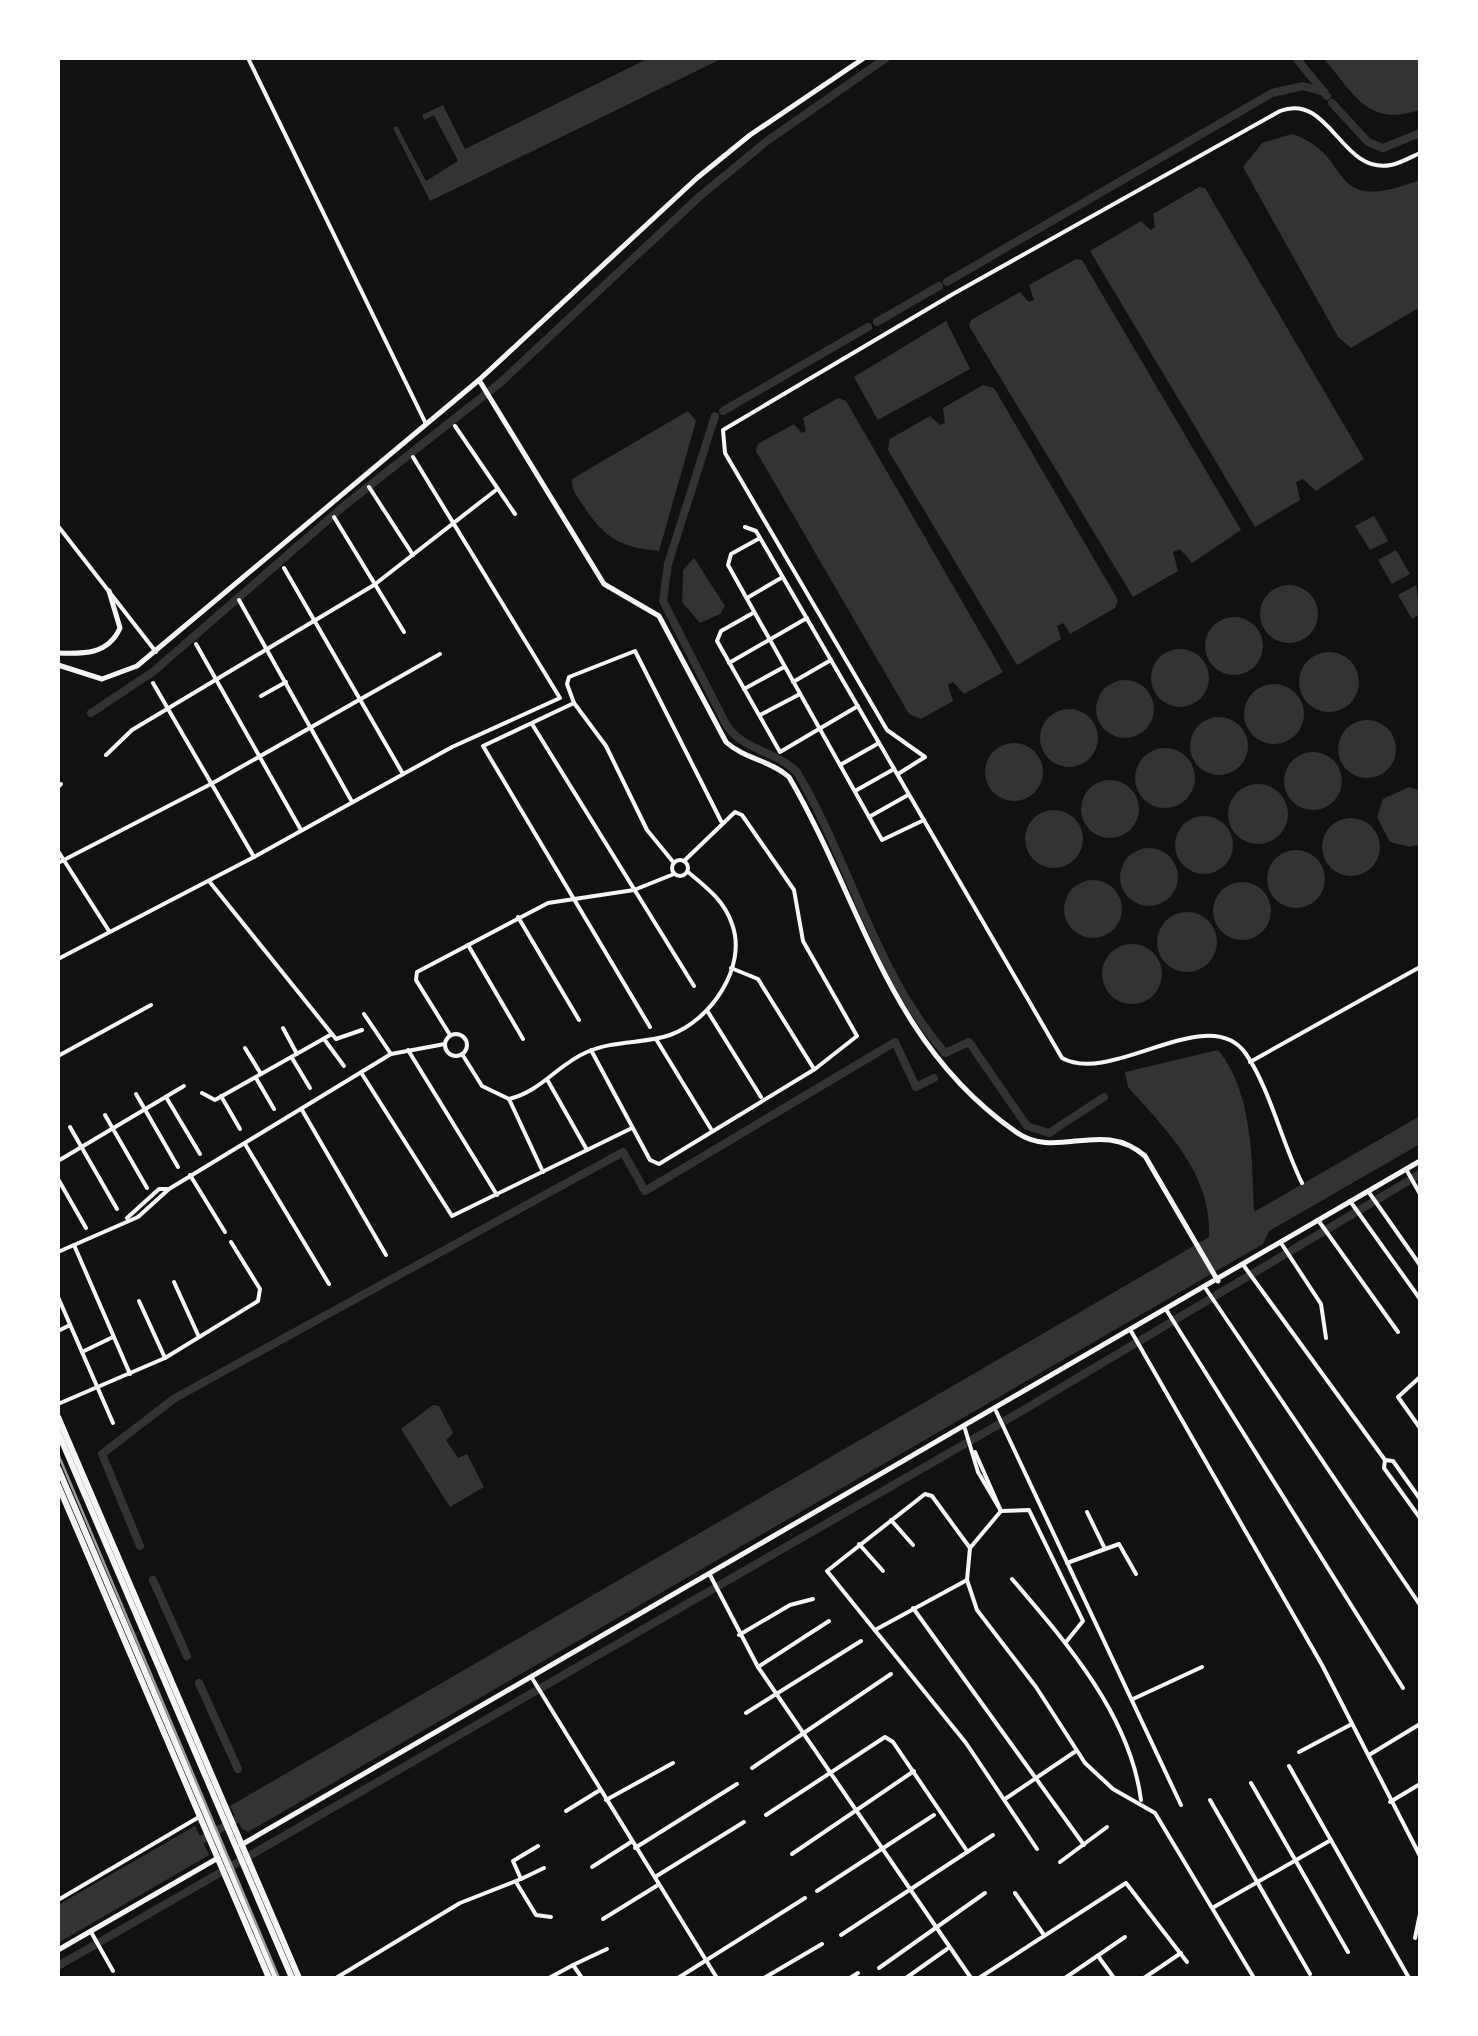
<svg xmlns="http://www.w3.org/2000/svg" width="1478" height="2036" viewBox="0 0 1478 2036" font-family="Montserrat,sans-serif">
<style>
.water{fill:#333}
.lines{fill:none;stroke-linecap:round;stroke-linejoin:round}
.canal{stroke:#333;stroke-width:8}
.minor{stroke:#f5f5f5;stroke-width:4}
.tertiary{stroke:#f5f5f5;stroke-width:5}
.secondary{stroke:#f5f5f5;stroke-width:5}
.primary{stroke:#f5f5f5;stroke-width:6}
.rail{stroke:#9a9a9a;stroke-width:2.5}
</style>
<rect width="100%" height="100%" fill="#111"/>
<g class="water">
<polygon points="649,58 723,58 430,201 393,128 397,126 426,181 458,161 434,115 424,120 422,115 443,105 465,149"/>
<path d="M 1323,58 L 1420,58 L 1420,110 C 1366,127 1356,95 1323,58 Z"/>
<path d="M 1292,134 C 1357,155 1322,217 1420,180 L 1420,307 L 1351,348 L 1338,337 L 1243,167 L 1262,143 Z"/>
<polygon points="1199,187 1205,188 1364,459 1316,491 1303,479 1296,482 1300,500 1255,527 1090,251 1141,221 1151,230 1155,227 1153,214"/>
<polygon points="1076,259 1082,260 1241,530 1192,563 1180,549 1173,552 1178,571 1133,597 969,326 971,320 1020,292 1029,302 1034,300 1029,285"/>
<polygon points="946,321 970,369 878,420 854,377"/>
<polygon points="983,385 994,388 1118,600 1115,608 1070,634 1063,623 1057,626 1061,639 1017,665 888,450 890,439 930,416 940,425 945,423 943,408"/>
<polygon points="838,398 846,401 1003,672 964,694 953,682 948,685 953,701 921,719 909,714 756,451 758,444 794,424 802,433 806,431 803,418"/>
<path d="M 688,411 L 696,421 L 659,551 C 623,548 604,538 585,508 C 578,498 571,491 572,479 Z"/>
<polygon points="1374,516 1388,541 1370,550 1355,526"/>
<polygon points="1396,550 1410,574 1392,584 1378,560"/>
<polygon points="694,558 725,606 720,614 700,623 682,602 683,570"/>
<circle cx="1289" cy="614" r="29"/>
<polygon points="1416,585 1420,614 1412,619 1398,595"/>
<circle cx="1234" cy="646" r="29"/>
<circle cx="1180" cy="678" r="29"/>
<circle cx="1329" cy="682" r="30"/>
<circle cx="1125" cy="709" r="29"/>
<circle cx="1274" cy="714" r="30"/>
<circle cx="1069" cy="738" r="29"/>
<circle cx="1219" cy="746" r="29"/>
<circle cx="1367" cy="749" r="29"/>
<circle cx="1014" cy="772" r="29"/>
<circle cx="1165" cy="778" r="30"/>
<circle cx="1313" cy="781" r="29"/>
<circle cx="1110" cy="809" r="29"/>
<circle cx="1258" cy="814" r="30"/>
<polygon points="1409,787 1420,791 1420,844 1410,847 1390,842 1377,817 1383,799"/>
<circle cx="1054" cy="839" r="29"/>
<circle cx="1204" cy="845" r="29"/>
<circle cx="1351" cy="847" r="29"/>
<circle cx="1149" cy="877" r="29"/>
<circle cx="1296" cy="879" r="29"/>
<circle cx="1093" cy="909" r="29"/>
<circle cx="1242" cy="911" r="29"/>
<circle cx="1187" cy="942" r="30"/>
<circle cx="1132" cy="974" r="30"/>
<path d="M 1218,1050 C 1253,1092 1252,1161 1254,1212 L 1420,1116 L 1420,1144 L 1269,1231 L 1263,1244 L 248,1832 L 242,1829 L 230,1806 L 1209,1237 C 1212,1174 1168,1132 1128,1087 L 1125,1072 Z"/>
<polygon points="433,1405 439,1406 453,1433 446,1440 458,1458 467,1454 484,1487 450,1507 401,1429"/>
<polygon points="195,1826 209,1855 58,1943 58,1905"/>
</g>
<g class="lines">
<g class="canal">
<polyline points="1296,58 1327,96"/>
<polyline points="1332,103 1368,142 1383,148 1420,133"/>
<polyline points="947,282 1272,93 1303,86 1324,92"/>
<polyline points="877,322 939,286"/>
<polyline points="723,411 868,327"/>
<path d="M 715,416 L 668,564 L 663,601 L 727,726 C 745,751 776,751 797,772 C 851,864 875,972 945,1053 L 969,1042 L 1027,1126 L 1049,1133 L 1104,1097"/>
<polyline points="91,713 154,671 345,505 500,383 699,197 767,141 886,58"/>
<polyline points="140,1546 102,1454 175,1398 623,1152 645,1191 895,1042 916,1087 934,1078"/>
<polyline points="153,1580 187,1656"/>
<polyline points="199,1683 238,1769"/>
<polyline points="196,1843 244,1815"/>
<polyline points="58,1966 1015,1415 1420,1174"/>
</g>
<g class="minor">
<polyline points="248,58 426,424"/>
<polyline points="455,426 515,514"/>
<polyline points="369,487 413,555"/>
<polyline points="334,517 404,632"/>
<polyline points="58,526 156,652"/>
<path d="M 745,527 L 756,531 L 1062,1058 C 1112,1086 1209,1000 1246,1054 C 1270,1089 1282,1143 1302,1183"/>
<polyline points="760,538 731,554 728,565 882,840 924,820"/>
<polyline points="284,568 403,774"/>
<polyline points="747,598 781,578"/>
<polyline points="239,600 351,800"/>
<polyline points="753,613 721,631 717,641 780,752 858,706"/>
<polyline points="196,644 301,830"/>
<polyline points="729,663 807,618"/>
<polyline points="793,682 831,660"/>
<polyline points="153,683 254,857"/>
<polyline points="744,689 784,667"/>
<polyline points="261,696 286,682"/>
<polyline points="574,703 483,746 650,1027"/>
<polyline points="760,715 800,694"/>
<polyline points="532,724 694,986"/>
<polyline points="58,745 58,754"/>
<polyline points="106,755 132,730 374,585 496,490"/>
<polyline points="840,765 879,743"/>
<path d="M 898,774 L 925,757 L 887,730 L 725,453 L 723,430 L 953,294 L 1280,111 C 1330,92 1341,175 1391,165 C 1401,163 1411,157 1420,153"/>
<polyline points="58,787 61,784"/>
<polyline points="855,791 894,769"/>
<polyline points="869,817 908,795"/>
<polyline points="58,851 109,931"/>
<circle cx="680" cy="868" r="8"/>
<polyline points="58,863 211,784 440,654"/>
<polyline points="674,863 647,830 606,746 574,703 567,684 569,677 635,651 721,821"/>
<polyline points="209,881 336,1039 362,1030"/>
<polyline points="518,917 579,1020"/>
<polyline points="468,945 523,1039"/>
<polyline points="58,959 254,857 452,747 560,698 413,457"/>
<polyline points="731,968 758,979 814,1069"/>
<polyline points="708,1012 761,1097"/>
<polyline points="364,1014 391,1054"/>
<polyline points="283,1028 297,1054"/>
<circle cx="456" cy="1045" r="11"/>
<polyline points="450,1035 416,980 417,972 548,903 634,890 674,874"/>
<polyline points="324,1039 344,1066"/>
<polyline points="656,1039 711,1129"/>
<polyline points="245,1048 261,1074"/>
<polyline points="408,1050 497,1195"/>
<polyline points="591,1050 650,1160 659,1164 815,1069 857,1036 803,941 794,890 742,815 735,812 684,861"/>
<path d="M 462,1054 L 482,1086 L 509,1099 C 542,1091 558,1064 587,1052 C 614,1040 644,1044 670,1035 C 710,1021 748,967 732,924 C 724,900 706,887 688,872"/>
<polyline points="58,1056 151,1005"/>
<polyline points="292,1058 310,1088"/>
<polyline points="1250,1062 1420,967"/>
<polyline points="362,1074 452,1216 632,1128"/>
<polyline points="256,1078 274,1109"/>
<polyline points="548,1081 587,1150"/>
<polyline points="202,1093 215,1100 332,1034"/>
<polyline points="136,1094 178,1167"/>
<polyline points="221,1096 240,1129"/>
<polyline points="166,1097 200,1154"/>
<polyline points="509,1099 543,1172"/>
<polyline points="302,1110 386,1255"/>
<polyline points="105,1115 147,1188"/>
<polyline points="70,1127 117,1209"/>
<polyline points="245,1144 329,1284"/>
<polyline points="58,1161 184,1086"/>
<polyline points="1406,1169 1420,1194"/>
<polyline points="190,1175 225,1232"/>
<polyline points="58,1179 86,1228"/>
<polyline points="1368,1191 1420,1265"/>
<polyline points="1350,1201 1420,1299"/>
<polyline points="127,1218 159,1189 169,1189 391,1054 445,1044"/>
<polyline points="1318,1220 1398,1332"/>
<polyline points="1281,1243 1321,1304 1326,1338"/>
<polyline points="74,1245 130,1374"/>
<polyline points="58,1252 138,1217 169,1189"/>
<polyline points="1244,1266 1385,1460"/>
<polyline points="174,1282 199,1337"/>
<polyline points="1206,1289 1420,1605"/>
<polyline points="58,1297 113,1423"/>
<polyline points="139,1301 165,1358"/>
<polyline points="1167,1311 1403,1688"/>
<polyline points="58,1331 70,1325"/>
<polyline points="1131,1331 1322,1665 1420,1856"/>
<polyline points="82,1352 113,1337"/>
<polyline points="1420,1377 1398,1397 1420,1428"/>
<polyline points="58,1404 165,1358 258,1301 260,1289 231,1242"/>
<polyline points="996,1411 1181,1805"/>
<polyline points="965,1429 978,1472 1001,1511"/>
<polyline points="975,1452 1001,1511"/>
<polyline points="1420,1499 1393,1461 1385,1460 1384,1468 1420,1518"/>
<polyline points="1087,1512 1105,1549"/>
<polyline points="891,1520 913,1545"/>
<polyline points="859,1544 883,1571"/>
<polyline points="970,1548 932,1496 925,1494 827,1571 966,1743 1037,1849"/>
<polyline points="1067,1563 1119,1544 1136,1574"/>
<polyline points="710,1575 758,1667 971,1978"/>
<path d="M 1012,1579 C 1066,1642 1130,1715 1141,1800"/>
<polyline points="913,1608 1084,1845"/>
<polyline points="875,1630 967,1580"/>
<polyline points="739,1635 790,1605 813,1599"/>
<polyline points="1066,1642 1083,1621 1029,1510 1001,1511 970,1548 967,1580 977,1610 1036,1687 1085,1763 1113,1789 1155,1813 1254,1978"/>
<polyline points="758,1667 829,1621"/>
<polyline points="532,1678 717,1978"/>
<polyline points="1133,1699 1202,1667"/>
<polyline points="746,1713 861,1641"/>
<polyline points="1299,1752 1352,1724"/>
<polyline points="1369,1755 1420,1724"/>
<polyline points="1289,1766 1409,1978"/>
<polyline points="752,1768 891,1674"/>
<polyline points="1251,1783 1348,1952"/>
<polyline points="1005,1799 1076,1751"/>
<polyline points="606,1800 673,1763"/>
<polyline points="1210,1800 1310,1974"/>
<polyline points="1390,1802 1420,1784"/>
<polyline points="566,1811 600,1790"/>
<polyline points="766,1815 885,1737 893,1742 967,1851"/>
<polyline points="635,1848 737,1784"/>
<polyline points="792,1854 914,1771"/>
<polyline points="1060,1862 1107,1827"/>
<polyline points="592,1867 631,1842"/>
<polyline points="655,1877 744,1822"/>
<polyline points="521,1879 544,1868"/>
<polyline points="516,1882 536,1915 551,1917"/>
<polyline points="817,1891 934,1815"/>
<polyline points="1015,1893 1044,1935"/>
<polyline points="58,1900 199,1817"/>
<polyline points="1214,1907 1331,1840"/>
<polyline points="603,1919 658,1885"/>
<polyline points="91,1932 113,1971"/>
<polyline points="841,1935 993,1835"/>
<polyline points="1415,1938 1420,1914"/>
<polyline points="1098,1956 1114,1978"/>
<polyline points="573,1965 607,1949"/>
<polyline points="879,1968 985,1893"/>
<polyline points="336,1978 460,1903 521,1879 513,1861 538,1846"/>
<polyline points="549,1978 573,1965 582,1978"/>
<polyline points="678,1978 805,1898"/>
<polyline points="764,1978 822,1944"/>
<polyline points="850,1978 858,1973"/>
<polyline points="906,1978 947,1949"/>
<polyline points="979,1978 1126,1883 1187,1962"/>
<polyline points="1065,1978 1125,1937"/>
<polyline points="1144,1978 1181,1953"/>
</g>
<g class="tertiary">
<path d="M 479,380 L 604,584 L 659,616 L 726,742 C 744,759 770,760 789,777 C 863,904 887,1042 1016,1132 C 1057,1161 1101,1118 1145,1156 L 1218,1281"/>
<path d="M 58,653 C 83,654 108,655 120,628 L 109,591"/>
<polyline points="58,665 102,679 137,666 479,380 697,178 750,135 864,58"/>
<polyline points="58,1950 218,1858"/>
</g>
<polyline class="secondary" points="241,1845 1420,1161"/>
<g class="primary">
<polyline points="58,1417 299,1978"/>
<polyline points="58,1432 292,1978"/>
<polyline points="58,1468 276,1978"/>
<polyline points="58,1485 269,1978"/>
</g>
<polyline class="rail" points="58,1454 279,1978"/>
</g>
<rect width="1478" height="2036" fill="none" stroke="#ffffff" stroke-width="120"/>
</svg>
